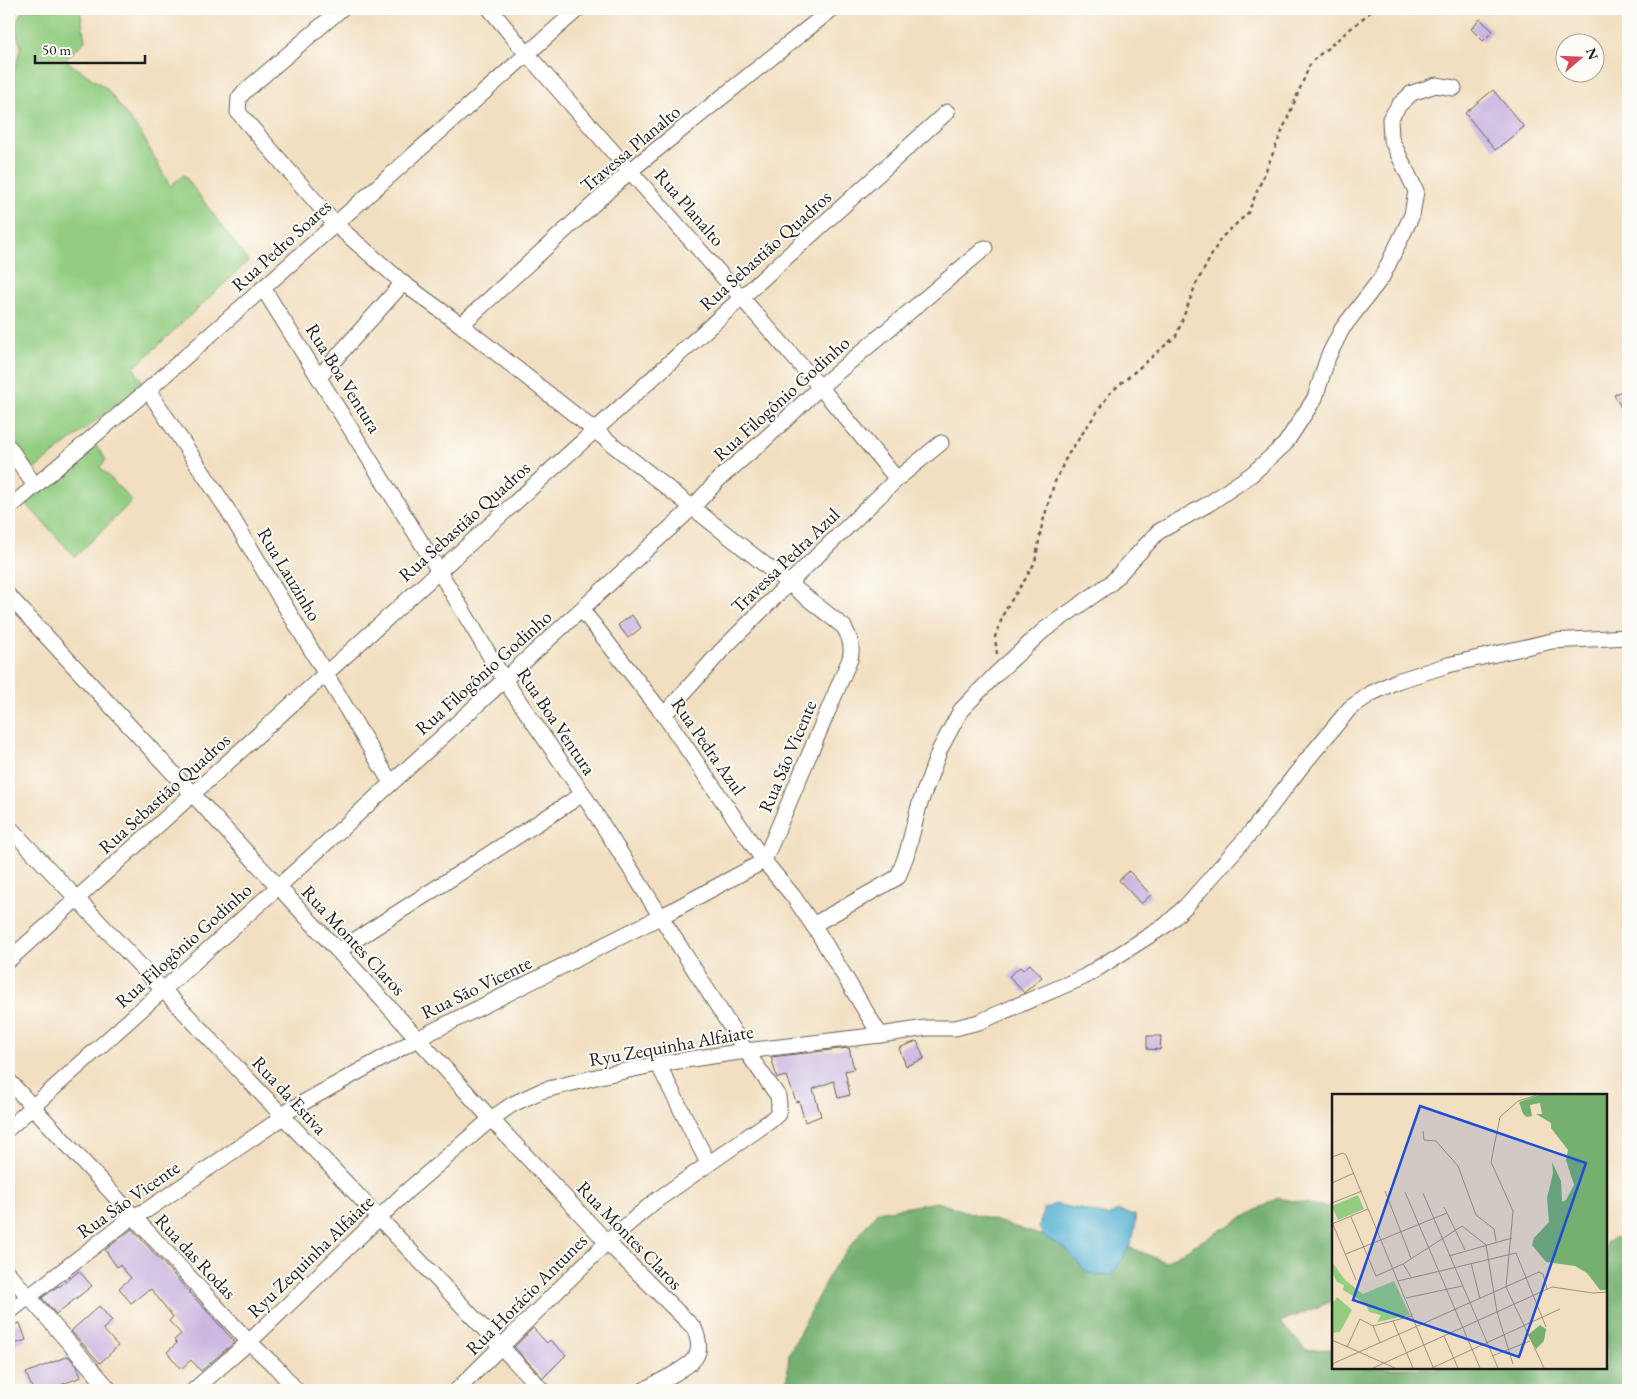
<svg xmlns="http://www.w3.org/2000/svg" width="1637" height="1399" viewBox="0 0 1637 1399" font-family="'EB Garamond',serif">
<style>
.green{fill:#92cd81;stroke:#57744e}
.forest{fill:#75b06f;stroke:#486646}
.water{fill:#52b1d1;stroke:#376676}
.building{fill:#c8b4e0}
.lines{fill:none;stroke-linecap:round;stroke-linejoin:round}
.minor-casing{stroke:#676056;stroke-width:17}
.path{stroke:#676056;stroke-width:2.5;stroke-dasharray:4 4;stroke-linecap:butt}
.minor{stroke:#fff;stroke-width:15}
.labels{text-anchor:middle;stroke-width:4;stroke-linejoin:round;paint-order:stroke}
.street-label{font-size:19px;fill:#1c1c1c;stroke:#fdfcf7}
.inset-road{fill:none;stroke:#9c917f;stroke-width:1}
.view{fill:#1d4ed8;fill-opacity:0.15;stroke:#1d4ed8;stroke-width:2.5}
.inset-edge{fill:none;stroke:#1c1c1c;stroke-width:2.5}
</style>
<rect width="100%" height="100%" fill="#fdfcf7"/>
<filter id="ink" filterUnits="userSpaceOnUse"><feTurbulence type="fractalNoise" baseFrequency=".02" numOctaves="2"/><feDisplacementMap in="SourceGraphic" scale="10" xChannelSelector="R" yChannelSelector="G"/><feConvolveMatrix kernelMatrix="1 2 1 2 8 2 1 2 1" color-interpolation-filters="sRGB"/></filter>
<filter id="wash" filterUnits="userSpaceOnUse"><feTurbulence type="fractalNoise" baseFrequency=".0096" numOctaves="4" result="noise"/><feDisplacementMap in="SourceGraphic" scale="20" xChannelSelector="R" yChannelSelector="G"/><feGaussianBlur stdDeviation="1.12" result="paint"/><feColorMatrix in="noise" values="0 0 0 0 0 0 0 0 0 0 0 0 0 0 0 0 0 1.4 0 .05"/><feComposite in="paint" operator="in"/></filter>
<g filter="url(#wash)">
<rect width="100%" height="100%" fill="#f2dfc1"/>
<g class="green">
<polygon points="25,9 80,9 85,41 65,60 106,88 142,135 170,186 184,175 248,261 134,368 143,383 32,471 9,431 9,92 21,46 14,25"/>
<polygon points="91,438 106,460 100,467 132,501 75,557 21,498"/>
</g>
<polygon class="forest" points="1277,1198 1326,1207 1333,1204 1333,1301 1280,1322 1306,1350 1333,1349 1333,1368 1440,1368 1444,1369 1445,1368 1606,1368 1606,1242 1612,1238 1628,1237 1628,1390 786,1390 789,1354 831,1271 877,1212 937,1202 1043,1236 1066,1249 1085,1271 1112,1275 1129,1247 1165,1262"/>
<path class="water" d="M 1055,1204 L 1080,1209 L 1107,1216 L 1118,1211 L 1135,1215 C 1138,1238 1124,1256 1112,1275 L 1095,1276 L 1085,1271 L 1066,1249 L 1043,1236 L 1039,1226 L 1044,1209 Z"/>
<g id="blocks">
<g class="building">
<polygon points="1480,19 1493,31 1483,41 1471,29"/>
<polygon points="1493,90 1524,127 1495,150 1465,113"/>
<polygon points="1628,388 1628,420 1614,395"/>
<polygon points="632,615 641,628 628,638 618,625"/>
<polygon points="1129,871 1151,895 1141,904 1119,880"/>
<polygon points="1030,964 1042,977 1024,993 1009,976 1020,967 1023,970"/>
<polygon points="1147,1036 1161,1036 1160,1050 1147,1049"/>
<polygon points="917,1041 924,1059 906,1066 899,1048"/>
<polygon points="849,1048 854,1069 845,1071 850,1095 838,1098 834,1081 813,1089 821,1116 805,1122 799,1101 796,1102 787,1076 777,1078 771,1057"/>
<polygon points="132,1229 235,1342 201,1371 191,1360 181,1369 167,1352 177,1343 174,1340 181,1334 169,1321 173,1317 151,1289 149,1291 148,1290 131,1303 119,1288 131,1278 120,1265 117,1267 105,1250"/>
<polygon points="79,1271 92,1286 56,1314 42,1298 58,1286 59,1287"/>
<polygon points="99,1306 112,1321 103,1329 118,1346 100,1363 71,1331"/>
<polygon points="20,1323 26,1340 9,1346 9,1327"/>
<polygon points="533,1328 547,1343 550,1340 566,1355 543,1378 514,1347"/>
<polygon points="68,1356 77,1366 81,1377 48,1390 33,1390 26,1373"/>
</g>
</g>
</g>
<g filter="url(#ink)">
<use href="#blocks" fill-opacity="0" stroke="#676056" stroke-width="1"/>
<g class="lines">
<defs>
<g id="minor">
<polyline points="490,9 527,54 820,387 897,479"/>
<polyline points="263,288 439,571 505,681 583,794 746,1051 778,1096 779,1105 778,1114 770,1121 654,1202 607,1242 457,1390"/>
<polyline points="461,325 631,170 832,9"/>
<polyline points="319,377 403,283"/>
<polyline points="148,390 227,509 391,783"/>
<polyline points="9,447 35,486"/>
<polyline points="9,508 148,390 578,9"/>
<path d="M 9,596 L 338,951 L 491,1119 L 607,1242 L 694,1328 C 706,1355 694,1362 672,1375 C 663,1380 653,1385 644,1390"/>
<polyline points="582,610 664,715 764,861 793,896 819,934 880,1035"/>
<polyline points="664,715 721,651 789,583 897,479 941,443"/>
<polyline points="9,827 542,1390"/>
<polyline points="813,925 898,877 907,853 919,806 940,749 961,710 997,673 1044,630 1111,583 1158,532 1210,503 1252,474 1285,444 1315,398 1328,357 1342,329 1382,277 1412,215 1416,191 1391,139 1390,119 1399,105 1412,93 1436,85 1454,88"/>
<polyline points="338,951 583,794"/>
<polyline points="9,960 947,112"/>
<polyline points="658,1064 708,1163"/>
<polyline points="9,1081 249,1342 276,1367 296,1390"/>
<polyline points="9,1128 278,887 692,508 721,477 761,443 820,387 985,248"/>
<polyline points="9,1274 110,1390"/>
<path d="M 9,1312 L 132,1217 L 147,1210 L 276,1122 L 281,1115 L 417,1039 L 662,916 L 764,861 L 850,659 C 853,647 850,638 844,627 L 461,325 L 403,283 L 335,224 L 238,112 L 239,98 L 244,92 L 341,9"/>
<polyline points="194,1390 249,1342 407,1191 491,1119 513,1104 541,1091 600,1076 658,1064 746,1051 880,1035 926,1028 955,1028 979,1022 1084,977 1166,925 1186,906 1252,831 1301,767 1350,708 1372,693 1397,681 1448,665 1552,641 1628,637"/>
</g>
</defs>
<use href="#minor" class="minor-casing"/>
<polyline class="path" points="997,654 995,637 1005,610 1026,578 1035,562 1042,525 1054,484 1067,456 1110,393 1176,336 1196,284 1221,238 1248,213 1311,62 1374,9"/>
<use href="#minor" class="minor"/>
</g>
</g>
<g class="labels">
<g class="street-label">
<text transform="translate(630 148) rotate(-40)" y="7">Travessa Planalto</text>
<text transform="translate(690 207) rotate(49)" y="7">Rua Planalto</text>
<text transform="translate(281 245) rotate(-42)" y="7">Rua Pedro Soares</text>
<text transform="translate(765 250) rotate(-42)" y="7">Rua Sebastião Quadros</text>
<text transform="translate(344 378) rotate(58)" y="7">Rua Boa Ventura</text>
<text transform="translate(781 398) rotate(-42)" y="7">Rua Filogônio Godinho</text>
<text transform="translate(464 521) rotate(-42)" y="7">Rua Sebastião Quadros</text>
<text transform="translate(785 560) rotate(-44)" y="7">Travessa Pedra Azul</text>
<text transform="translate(290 574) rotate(59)" y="7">Rua Lauzinho</text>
<text transform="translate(483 672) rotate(-42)" y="7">Rua Filogônio Godinho</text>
<text transform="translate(557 721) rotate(56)" y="7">Rua Boa Ventura</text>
<text transform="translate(709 746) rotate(55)" y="7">Rua Pedra Azul</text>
<text transform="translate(787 756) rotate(-67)" y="7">Rua São Vicente</text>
<text transform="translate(164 793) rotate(-42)" y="7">Rua Sebastião Quadros</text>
<text transform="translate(354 940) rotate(47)" y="7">Rua Montes Claros</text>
<text transform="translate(183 945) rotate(-42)" y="7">Rua Filogônio Godinho</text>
<text transform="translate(476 987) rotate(-26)" y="7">Rua São Vicente</text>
<text transform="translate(671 1045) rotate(-10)" y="7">Ryu Zequinha Alfaiate</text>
<text transform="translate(290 1095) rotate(47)" y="7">Rua da Estiva</text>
<text transform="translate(128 1199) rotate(-35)" y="7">Rua São Vicente</text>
<text transform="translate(630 1235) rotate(46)" y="7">Rua Montes Claros</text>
<text transform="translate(196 1256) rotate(47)" y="7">Rua das Rodas</text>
<text transform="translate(310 1256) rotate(-44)" y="7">Ryu Zequinha Alfaiate</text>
<text transform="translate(526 1294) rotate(-45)" y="7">Rua Horácio Antunes</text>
</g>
</g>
<g transform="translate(1332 1094)">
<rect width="275" height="275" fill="#f2dfc1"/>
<path d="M 26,101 L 32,115 L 6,126 L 0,112 ZM 0,168 L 13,186 L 31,200 L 62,187 L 78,221 L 45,228 L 49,221 L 37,218 L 33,209 L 11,196 L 12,191 L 5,188 L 0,178 ZM 5,203 L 20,216 L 8,238 L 0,239 L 0,206 L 3,207 Z" fill="#92cd81"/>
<path d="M 207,1 L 275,1 L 274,196 L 268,196 L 255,179 L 243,172 L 214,168 L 200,151 L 202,144 L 217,128 L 215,104 L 221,79 L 220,68 L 229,87 L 230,108 L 234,106 L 242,91 L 234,66 L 236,56 L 219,34 L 219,29 L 204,20 L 210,20 L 208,9 L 198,11 L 200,22 L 195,23 L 191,20 L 187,8 ZM 208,231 L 214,235 L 212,247 L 204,255 L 196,241 Z" fill="#75b06f"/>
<path class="inset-road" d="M 205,1 L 186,7 L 168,23 L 159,68 L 181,117 L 174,193 L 212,274M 91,37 L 92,46 L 104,47 L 126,72 L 144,121 L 162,135 L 164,147M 0,63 L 11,59 L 14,61 L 101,273M 0,89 L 22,79M 53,97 L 79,164M 73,98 L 148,274M 91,99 L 166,274M 0,109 L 30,97M 112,113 L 133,156M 19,123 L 44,182 L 71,170 L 130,132 L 154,151 L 165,218 L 181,270M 0,128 L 24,186M 0,130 L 36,115M 14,160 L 115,119M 117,162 L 180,144M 139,169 L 148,205M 71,170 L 79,183M 66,187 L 184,159 L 214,233M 74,204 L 130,192M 61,227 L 81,274M 41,232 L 80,222M 112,242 L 126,274M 0,246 L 63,274M 15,253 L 28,225 L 41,232 L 48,249M 160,262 L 198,247M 0,270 L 207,178 L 211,180 L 215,195M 41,274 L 220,193 L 261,199 L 275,198M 100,274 L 228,215"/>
<path class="view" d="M 88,12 L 254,69 L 187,263 L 21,206 Z"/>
<rect width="275" height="275" class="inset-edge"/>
</g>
<rect width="1637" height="1399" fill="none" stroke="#fdfcf7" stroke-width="30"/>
<g transform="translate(1580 58) rotate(71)"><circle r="24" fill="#fdfcf7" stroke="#a3a29f"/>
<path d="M0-4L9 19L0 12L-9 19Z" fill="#d1495b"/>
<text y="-8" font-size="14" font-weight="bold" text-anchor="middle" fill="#1c1c1c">N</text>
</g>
<path d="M35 55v8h110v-8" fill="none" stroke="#1c1c1c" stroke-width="2.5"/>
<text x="42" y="55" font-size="15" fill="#1c1c1c" stroke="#fdfcf7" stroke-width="4" paint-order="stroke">50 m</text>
</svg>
